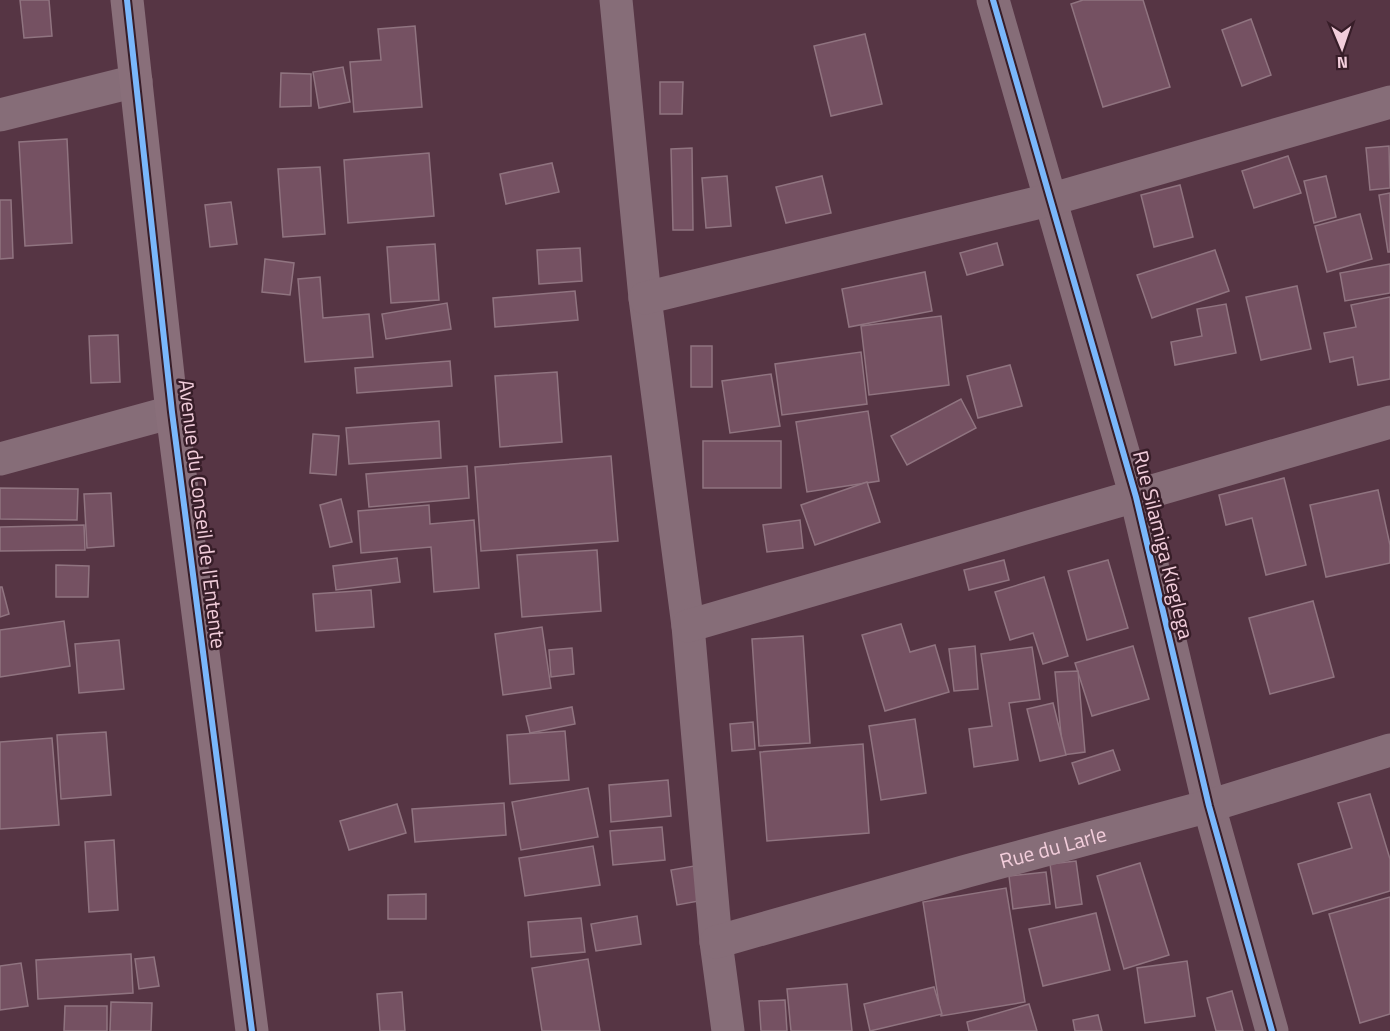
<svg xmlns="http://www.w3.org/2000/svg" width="1390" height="1031" viewBox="0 0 1390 1031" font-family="'Titillium Web',sans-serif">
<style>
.building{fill:#755162;stroke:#907480;stroke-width:1.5}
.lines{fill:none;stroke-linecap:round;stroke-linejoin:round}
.street{stroke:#866d78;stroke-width:33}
.secondary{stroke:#896f7a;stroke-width:33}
.cycleway-casing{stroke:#371d28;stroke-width:10}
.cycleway{stroke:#7ab7fb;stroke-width:6}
.labels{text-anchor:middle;stroke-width:5;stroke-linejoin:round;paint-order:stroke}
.street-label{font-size:21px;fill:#f2cddb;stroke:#371d28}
</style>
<rect width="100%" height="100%" fill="#563544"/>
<g class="building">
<polygon points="20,0 49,0 52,36 24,38"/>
<polygon points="1083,0 1143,0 1170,87 1103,107 1071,4"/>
<polygon points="1251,19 1271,75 1242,86 1222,30"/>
<polygon points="415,26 422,107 354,112 350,62 381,60 378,29"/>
<polygon points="865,34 882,104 831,116 814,46"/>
<polygon points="343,67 350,102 319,108 313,72"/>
<polygon points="281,73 311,74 311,106 280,107"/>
<polygon points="660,82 683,82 682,114 660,114"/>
<polygon points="67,139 72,243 25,246 19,142"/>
<polygon points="1389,146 1390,188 1370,190 1366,148"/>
<polygon points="692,148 693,230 673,230 671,149"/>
<polygon points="429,153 434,216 348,223 344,160"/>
<polygon points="1288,156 1301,193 1254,208 1242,171"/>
<polygon points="552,163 559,192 506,204 500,174"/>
<polygon points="320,167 325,234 283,237 278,169"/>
<polygon points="727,176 731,226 706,228 702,178"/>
<polygon points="822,176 831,213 786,223 776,187"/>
<polygon points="1326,176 1336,217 1314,223 1304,181"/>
<polygon points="1180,185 1193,237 1154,247 1141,195"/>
<polygon points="1390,193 1390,252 1388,252 1379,195"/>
<polygon points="0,200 11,200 13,258 0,259"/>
<polygon points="231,202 237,244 210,247 205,205"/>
<polygon points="1360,214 1372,259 1327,272 1315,226"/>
<polygon points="997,243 1003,265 967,275 960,253"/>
<polygon points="435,244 439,300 391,303 387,247"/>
<polygon points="580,248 582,281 539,284 537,250"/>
<polygon points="1215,250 1229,291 1152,318 1137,275"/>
<polygon points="265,259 294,263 290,295 262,292"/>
<polygon points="1390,264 1390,293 1345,301 1340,273"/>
<polygon points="925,272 932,311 849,327 842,289"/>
<polygon points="320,277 323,318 369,314 373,357 305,362 298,279"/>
<polygon points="1297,286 1311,349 1261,360 1246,297"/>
<polygon points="575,291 578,320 495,327 493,298"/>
<polygon points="1390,297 1390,379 1358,385 1353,357 1330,362 1324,333 1356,327 1351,305"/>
<polygon points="447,303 451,329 386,339 382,314"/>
<polygon points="1226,304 1236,353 1175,365 1171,342 1202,336 1197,309"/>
<polygon points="941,316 949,385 869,395 861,326"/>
<polygon points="118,335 120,382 91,383 89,336"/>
<rect x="691" y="346" width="21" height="41"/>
<polygon points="861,352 867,404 782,415 775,364"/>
<polygon points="450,361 452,386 357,393 355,368"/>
<polygon points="1010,365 1022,406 978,418 967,376"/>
<polygon points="557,372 562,442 500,447 495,376"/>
<polygon points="771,374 780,426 730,433 722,381"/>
<polygon points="961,399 976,428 907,465 891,436"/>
<polygon points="868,411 879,481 807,492 796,422"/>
<polygon points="439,421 441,458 349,464 346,428"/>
<polygon points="313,434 339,436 336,475 310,473"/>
<rect x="703" y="441" width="78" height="47"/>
<polygon points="611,456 618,541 481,551 475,467"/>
<polygon points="467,466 469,498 369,507 366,474"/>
<polygon points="1284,478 1306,565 1266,575 1252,518 1226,525 1219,495"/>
<polygon points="867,482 880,522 815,545 801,505"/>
<polygon points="0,488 78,489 77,520 0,519"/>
<polygon points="1378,490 1390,545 1390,563 1326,577 1310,505"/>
<polygon points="111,493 114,546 87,548 84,494"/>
<polygon points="341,499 352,542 330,547 320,505"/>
<polygon points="429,505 430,524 474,520 479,588 434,592 431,547 361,553 358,511"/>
<polygon points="800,520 803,548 767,552 763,525"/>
<polygon points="84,525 85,550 0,551 0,527"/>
<polygon points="597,550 601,611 522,617 517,555"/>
<polygon points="397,558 400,582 336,590 333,566"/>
<polygon points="1004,560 1009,580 969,590 964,570"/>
<polygon points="1108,560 1128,628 1087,640 1068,571"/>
<polygon points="56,565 89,566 88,597 56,597"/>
<polygon points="1044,577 1068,656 1043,664 1033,633 1010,640 995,592"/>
<polygon points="0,587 2,587 9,614 0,617"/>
<polygon points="371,590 374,627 316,631 313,594"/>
<polygon points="1313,601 1334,677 1270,694 1249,618"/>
<polygon points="64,621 70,666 0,677 0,630"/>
<polygon points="901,624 910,652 935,645 949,692 885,711 862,635"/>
<polygon points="542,627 551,688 503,695 495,634"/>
<polygon points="803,636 810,743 759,746 752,639"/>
<polygon points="119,640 124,689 79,693 75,644"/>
<polygon points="975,646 978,689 954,691 949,649"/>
<polygon points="1133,646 1149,699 1092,716 1075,663"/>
<polygon points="1032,647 1040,699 1009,703 1018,760 974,767 969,729 992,726 981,654"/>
<polygon points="572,648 574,674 551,677 549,650"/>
<polygon points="1078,671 1085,752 1063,755 1055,672"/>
<polygon points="1053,703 1066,755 1040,761 1027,709"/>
<polygon points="572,707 575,724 530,733 526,716"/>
<polygon points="915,719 926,793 881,800 869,726"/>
<polygon points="753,722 755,749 732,751 730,724"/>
<polygon points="565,731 569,780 510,784 507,735"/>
<polygon points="106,732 111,795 61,799 57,735"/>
<polygon points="52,738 59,825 0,829 0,742"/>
<polygon points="863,744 869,833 767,841 760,752"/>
<polygon points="1113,750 1120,770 1079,784 1072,763"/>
<polygon points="668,780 671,816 611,822 609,785"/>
<polygon points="588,788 598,837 521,850 512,802"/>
<polygon points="1370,794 1390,859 1390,891 1313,914 1298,864 1352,848 1338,803"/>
<polygon points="504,803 506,835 415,842 412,809"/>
<polygon points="397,804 406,833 349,850 340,821"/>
<polygon points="662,827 665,860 613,865 610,831"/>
<polygon points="114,840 118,910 89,912 85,842"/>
<polygon points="593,846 600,885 525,896 519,858"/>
<polygon points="1076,861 1082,904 1056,908 1050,864"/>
<polygon points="1140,863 1169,955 1124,969 1097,876"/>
<polygon points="694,866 699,901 677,905 671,870"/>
<polygon points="1046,872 1050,904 1013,909 1009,876"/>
<polygon points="1006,888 1025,1002 941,1016 923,902"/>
<polygon points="426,894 426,919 388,919 388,895"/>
<polygon points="1390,897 1390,1014 1360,1023 1329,914"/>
<polygon points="1096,913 1110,970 1043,986 1029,929"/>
<polygon points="637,916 641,944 596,951 591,924"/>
<polygon points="581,918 585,952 531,957 528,922"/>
<polygon points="131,954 133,993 38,999 36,960"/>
<polygon points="154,957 159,986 139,989 135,959"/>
<polygon points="588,959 600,1031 542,1031 532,968"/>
<polygon points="1187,961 1195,1016 1145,1023 1137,968"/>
<polygon points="21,963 28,1006 0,1010 0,966"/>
<polygon points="847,984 852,1031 791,1031 787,989"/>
<polygon points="934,987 942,1014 870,1031 864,1004"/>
<polygon points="1232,991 1243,1031 1216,1031 1207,998"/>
<polygon points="402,992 405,1031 380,1031 377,994"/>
<polygon points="785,1000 787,1031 761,1031 759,1001"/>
<polygon points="111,1002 152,1003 151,1031 110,1031"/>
<polygon points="1029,1004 1037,1031 969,1031 967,1022"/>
<polygon points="65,1006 107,1006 107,1031 64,1031"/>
<polygon points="1098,1015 1102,1031 1075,1031 1073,1020"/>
</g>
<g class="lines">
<g class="street">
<polyline points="616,0 645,298 688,626 716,942 728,1031"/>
<polyline points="993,0 1136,497 1209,806 1272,1031"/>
<polyline points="0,115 136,81"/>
<polyline points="645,298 1049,200 1390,102"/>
<polyline points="0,459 172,412"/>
<polyline points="688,626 1390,422"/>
<path id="s1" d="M 716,942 L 967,871 L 1209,806 L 1390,750"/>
</g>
<polyline class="secondary" points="127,0 172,412 252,1031"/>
<defs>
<g id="cycleway">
<polyline points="127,0 172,412 252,1031"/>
<polyline points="993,0 1136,497 1209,806 1272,1031"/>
</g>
</defs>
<use href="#cycleway" class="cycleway-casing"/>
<use href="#cycleway" class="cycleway"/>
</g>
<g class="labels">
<g class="street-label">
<text transform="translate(202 514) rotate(83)" y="7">Avenue du Conseil de l'Entente</text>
<text transform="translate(1163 545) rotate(76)" y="7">Rue Silamiga Kieglega</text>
<text dy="7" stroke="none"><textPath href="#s1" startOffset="350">Rue du Larle</textPath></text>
</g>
</g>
<g transform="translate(1342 48) rotate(178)" stroke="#371d28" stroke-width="4.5" paint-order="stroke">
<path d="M0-4.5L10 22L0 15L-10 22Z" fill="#f2cddb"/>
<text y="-9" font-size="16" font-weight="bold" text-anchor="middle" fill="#f2cddb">N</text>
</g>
</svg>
